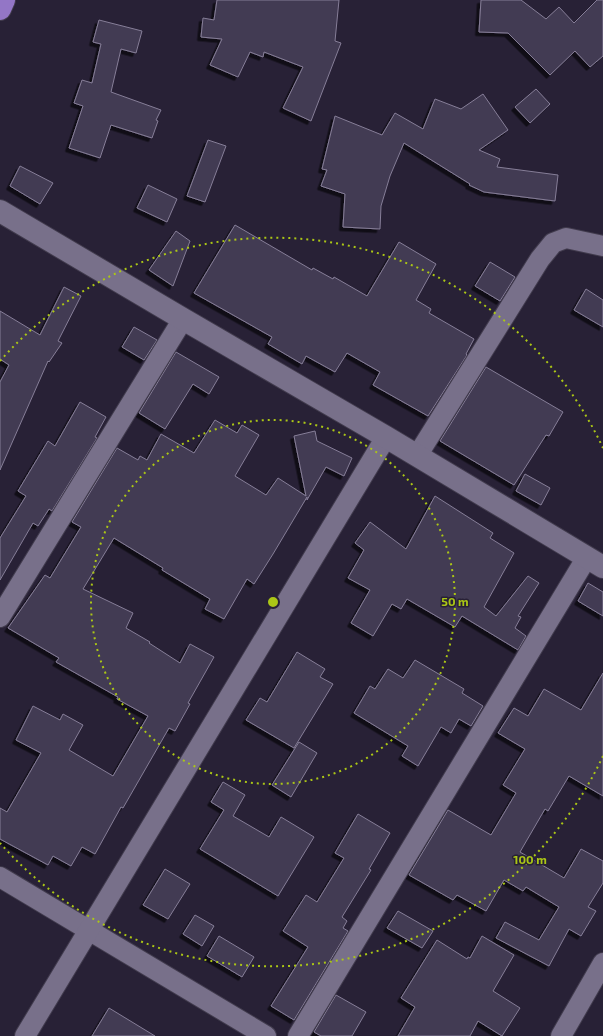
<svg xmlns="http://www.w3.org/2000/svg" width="603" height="1036" viewBox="0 0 603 1036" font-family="'Exo 2',sans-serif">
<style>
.building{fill:#423b52;stroke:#867e98;filter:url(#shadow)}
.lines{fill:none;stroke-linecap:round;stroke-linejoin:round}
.minor-casing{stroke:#413b4d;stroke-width:22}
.tertiary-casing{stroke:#413b4d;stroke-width:24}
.trunk-casing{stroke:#413b4d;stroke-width:24}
.minor{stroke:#78708a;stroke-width:20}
.tertiary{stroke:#78708a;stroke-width:22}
.trunk{stroke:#9376c6;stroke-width:22}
.ring{fill:none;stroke:#abc616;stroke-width:2;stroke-dasharray:2 4}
.centre{fill:#abc616;stroke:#282136;stroke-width:2}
.ring-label{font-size:12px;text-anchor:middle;font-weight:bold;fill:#abc616;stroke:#282136;stroke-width:3;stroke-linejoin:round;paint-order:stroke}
</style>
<defs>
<filter id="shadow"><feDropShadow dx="-3.5" dy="3.5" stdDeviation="0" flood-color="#0009"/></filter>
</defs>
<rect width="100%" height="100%" fill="#282136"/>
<g class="building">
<polygon points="217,0 339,0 335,41 341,43 311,121 283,108 303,67 264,52 263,57 250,52 238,77 210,65 222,39 201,37 203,18 214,20"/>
<polygon points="481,0 521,0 546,19 559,7 574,23 597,0 603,0 603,56 590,67 575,51 550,75 508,33 479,32"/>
<polygon points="99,20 142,31 136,53 121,49 111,92 161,110 156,120 158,121 152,138 111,125 100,158 69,148 83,106 74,103 82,80 92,83 101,44 93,42"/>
<polygon points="536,89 550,104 530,123 515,107"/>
<polygon points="483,94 508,130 479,150 500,159 497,167 558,175 555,201 484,192 469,185 470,184 404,143 390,176 381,206 380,229 343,227 345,194 321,186 327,170 322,169 335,116 382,135 395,113 423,129 435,99 461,109"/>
<polygon points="208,140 226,146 205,202 187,196"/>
<polygon points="20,166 53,183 40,204 10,186"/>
<polygon points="148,185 177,199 167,222 137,208"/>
<polygon points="235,225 312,270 313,268 333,279 334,277 367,296 399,242 436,264 416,300 431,309 429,313 474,339 466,354 467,355 428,416 373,385 380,372 347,353 335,372 306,356 302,364 268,344 272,337 194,293"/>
<polygon points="176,231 190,241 173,286 149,270"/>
<polygon points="490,262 515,277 500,301 475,286"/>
<polygon points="64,287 81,296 58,341 62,343 49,362 48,361 0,470 0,382 9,365 0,359 0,311 40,335"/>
<polygon points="586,289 603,300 603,327 574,310"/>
<polygon points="134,327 157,340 144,360 122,347"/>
<polygon points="176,352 219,377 209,394 193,384 165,429 139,413"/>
<polygon points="486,367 563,412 549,436 546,435 514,485 440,441"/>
<polygon points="80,402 106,417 95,437 97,438 52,511 49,509 38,526 33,523 0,580 0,538 26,496 18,491 48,441 55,446"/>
<polygon points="215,420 237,433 242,425 259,435 235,476 266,495 278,478 306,496 294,436 315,431 317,441 352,458 344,476 326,467 307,500 307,497 273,554 254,584 247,579 224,619 205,609 210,599 162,570 163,568 114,538 83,589 133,613 126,628 150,642 149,643 180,663 190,644 214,657 188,703 190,704 175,731 169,728 123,808 121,807 95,854 82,847 71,866 53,856 48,865 0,839 0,808 7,812 41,753 16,740 33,706 60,720 63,714 83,725 69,750 113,776 148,716 117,699 118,697 56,662 59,658 8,628 45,575 50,578 81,527 72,522 117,448 138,460 140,456 147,460 161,434 194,453"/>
<polygon points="525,474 550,488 541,505 516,491"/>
<polygon points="435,496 493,533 490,538 514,553 484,607 496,616 528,576 539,583 518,616 521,617 515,628 526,636 518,650 462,616 455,627 407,599 401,609 392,604 373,636 351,623 370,590 348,578 364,550 355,543 370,522 406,549"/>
<polygon points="588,583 603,592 603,616 578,601"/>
<polygon points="297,652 325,669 320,677 333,684 294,748 246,720 260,698 267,702"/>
<polygon points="415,660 464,689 462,693 483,706 471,726 459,719 451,733 441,727 418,766 402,756 408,746 354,713 370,686 375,689 388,669 403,678"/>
<polygon points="603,673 603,796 569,776 548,811 545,809 520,852 564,878 581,849 603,861 603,883 588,907 596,911 581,936 569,929 549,966 496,938 505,922 539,940 559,907 526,887 523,891 504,880 486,911 457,895 453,900 409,875 448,810 491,835 516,793 503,785 525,749 498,733 514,708 528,716 544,689 581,710"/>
<polygon points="299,742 317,753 291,797 272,785"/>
<polygon points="223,782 245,795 233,816 269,837 281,817 314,837 278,896 200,849 224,810 211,802"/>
<polygon points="358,814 390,833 369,869 371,870 342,917 347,921 343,928 348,931 294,1020 271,1006 308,947 283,931 306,895 317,902 344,858 335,853"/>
<polygon points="165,869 190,884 168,919 143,905"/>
<polygon points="398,911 433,931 422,948 387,928"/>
<polygon points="195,915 214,926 202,946 183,934"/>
<polygon points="219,936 254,957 242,977 207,956"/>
<polygon points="482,936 514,955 493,991 520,1008 502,1036 478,1021 470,1036 398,1036 415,1007 401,998 437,940 467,959 468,957 470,958"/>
<polygon points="336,995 366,1012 352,1036 321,1036 314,1032"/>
<polygon points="109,1008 155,1036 92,1036"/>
</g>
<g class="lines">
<defs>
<g id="minor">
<polyline points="417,456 540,259 553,243 566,238 603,246"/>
<polyline points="0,617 183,319"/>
<polyline points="0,877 266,1036"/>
<polyline points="25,1036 386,437"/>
<polyline points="298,1036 587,557"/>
<polyline points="561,1036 603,963"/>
</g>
<polyline id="tertiary" points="0,211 183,319 386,437 603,567"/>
<polyline id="trunk" points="0,9 4,0"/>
</defs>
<use href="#minor" class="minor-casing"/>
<use href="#tertiary" class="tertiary-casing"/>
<use href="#trunk" class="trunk-casing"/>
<use href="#minor" class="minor"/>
<use href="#tertiary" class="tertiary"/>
<use href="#trunk" class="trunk"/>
</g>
<g class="ring">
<circle cx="273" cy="602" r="182"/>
<path d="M603 756A364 364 0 0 1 0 843M0 361A364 364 0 0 1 603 448"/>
</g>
<circle cx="273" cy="602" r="6" class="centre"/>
<g class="ring-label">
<text x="455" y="606">50 m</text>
<text x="530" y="864">100 m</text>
</g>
</svg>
